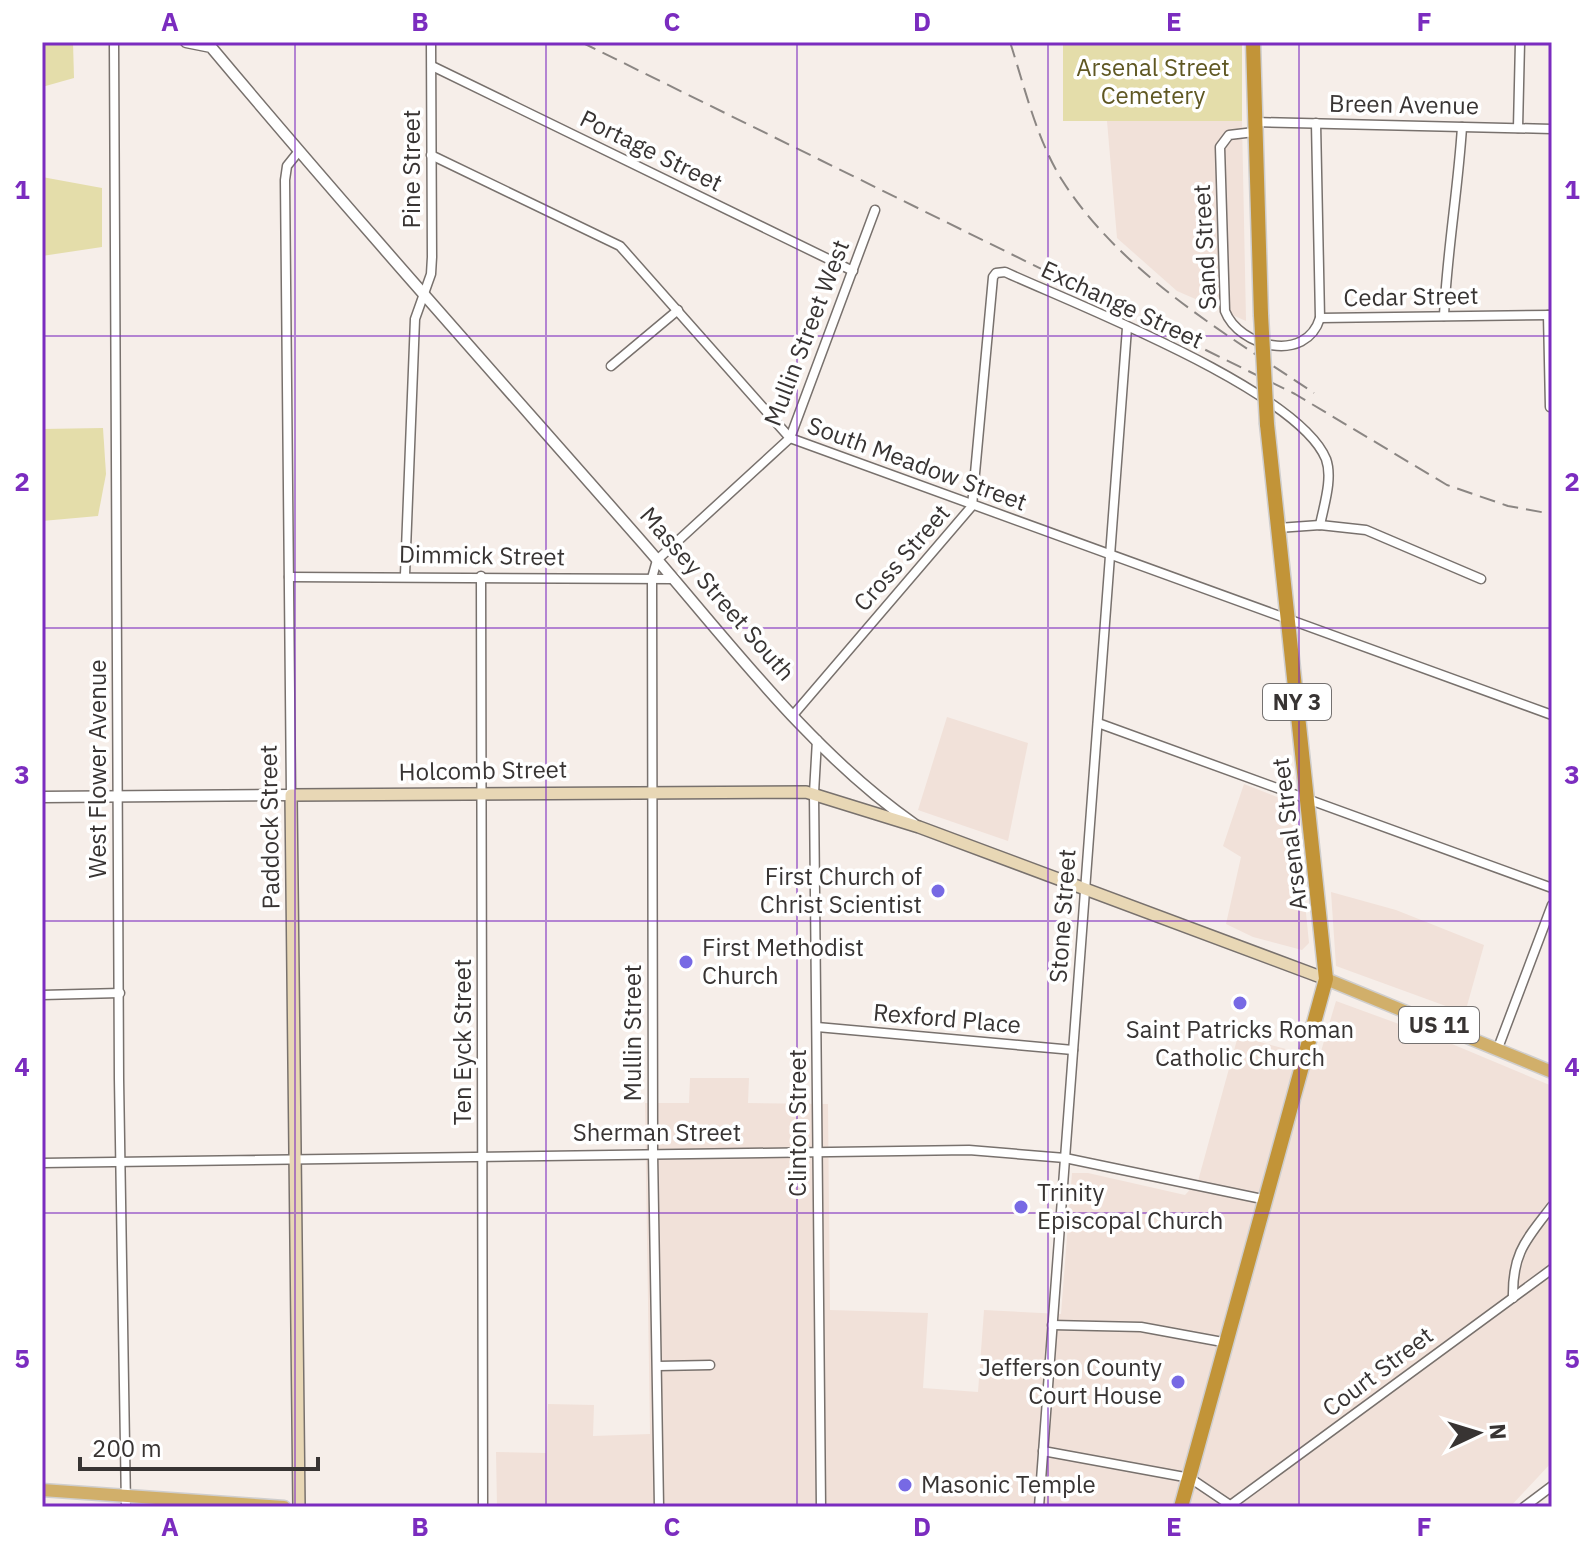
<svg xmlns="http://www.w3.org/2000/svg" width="1594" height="1549" viewBox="0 0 1594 1549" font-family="'IBM Plex Sans',sans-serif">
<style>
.built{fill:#f1e1d9}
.green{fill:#e4ddaa}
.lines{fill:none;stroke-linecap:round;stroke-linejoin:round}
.minor-casing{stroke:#78716d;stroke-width:11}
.tertiary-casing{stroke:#78716d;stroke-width:13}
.secondary-casing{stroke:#78716d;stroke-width:14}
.primary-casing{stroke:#cfcece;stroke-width:15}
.trunk-casing{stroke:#cfcece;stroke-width:17}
.minor{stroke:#fff;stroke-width:8}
.tertiary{stroke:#fff;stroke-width:10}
.secondary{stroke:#e8d7b5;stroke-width:11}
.primary{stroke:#d1af6a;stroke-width:12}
.trunk{stroke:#c29438;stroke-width:14}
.rail{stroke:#8b8683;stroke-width:2;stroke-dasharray:16 8;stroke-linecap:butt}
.trunk-bridge-casing{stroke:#cfcece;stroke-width:17;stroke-linecap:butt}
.trunk-bridge{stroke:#c29438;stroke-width:14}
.grid{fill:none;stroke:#7b2cbf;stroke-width:2;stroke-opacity:0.55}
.poi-dot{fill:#7769e4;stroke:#fff;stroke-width:3}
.labels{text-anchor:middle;stroke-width:7;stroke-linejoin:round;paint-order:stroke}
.shield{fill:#fff;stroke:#747170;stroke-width:2}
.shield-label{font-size:22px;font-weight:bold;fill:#383433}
.park-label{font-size:24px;fill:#5f5722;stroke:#fff}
.street-label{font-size:24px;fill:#383433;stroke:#fff}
.poi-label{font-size:24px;fill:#383433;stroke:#fff;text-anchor:start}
.neatline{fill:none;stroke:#7b2cbf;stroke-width:3}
.grid-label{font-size:26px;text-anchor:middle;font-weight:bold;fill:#7b2cbf}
</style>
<rect width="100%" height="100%" fill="#f6eee9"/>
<g class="built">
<polygon points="1107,121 1242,121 1246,321 1177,291 1117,238"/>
<polygon points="947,717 1028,743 1008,841 918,810"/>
<polygon points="1244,784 1295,804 1309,943 1302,950 1253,937 1226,924 1241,857 1223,846"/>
<polygon points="1331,892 1396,910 1484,945 1465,1013 1336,966"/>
<polygon points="1336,1001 1440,1039 1552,1086 1552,1462 1510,1507 497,1507 496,1452 546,1453 548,1404 594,1405 593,1436 650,1434 645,1103 689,1103 690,1078 749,1078 748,1103 828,1104 830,1310 928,1313 923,1388 978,1392 984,1310 1061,1314 1072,1173 1088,1173 1185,1195 1198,1181 1238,1036 1319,1058"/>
</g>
<g class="green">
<polygon points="42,42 73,42 74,78 42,87"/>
<rect x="1063" y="42" width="179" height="79"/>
<polygon points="42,177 102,188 102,247 42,256"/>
<polygon points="103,428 106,474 98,516 42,521 42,429"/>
</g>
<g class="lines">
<defs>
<g id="minor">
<polyline points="114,42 119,1079 126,1507"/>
<polyline points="432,66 853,271"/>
<polyline points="1254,122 1552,129"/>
<polyline points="1518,128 1520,42"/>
<path d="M 1254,132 L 1229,135 L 1220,147 L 1225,311 C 1239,347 1306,364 1320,318 L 1316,123"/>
<polyline points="431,155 620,246 790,438 1552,715"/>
<polyline points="1548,315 1550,407"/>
<path d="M 1444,316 C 1447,252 1458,190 1462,127"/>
<polyline points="1320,318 1552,315"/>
<polyline points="611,366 678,310"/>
<polyline points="1278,528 1320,525 1366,530 1481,579"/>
<polyline points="405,575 415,319 431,274 432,257 431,42"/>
<polyline points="481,576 483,1507"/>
<polyline points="289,577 674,579"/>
<path d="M 794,714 L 972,506 L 993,277 L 996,273 L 1005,272 C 1075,304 1298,390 1326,459 C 1333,478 1324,505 1320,525"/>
<polyline points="1098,723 1552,888"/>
<polyline points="817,740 814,793 821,1507"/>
<polyline points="291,795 285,180 287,166 299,151"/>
<polyline points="42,995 120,993"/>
<polyline points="817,1027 1073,1050"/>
<polyline points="1498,1048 1552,905"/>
<polyline points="42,1163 969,1150 1065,1158 1267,1200"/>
<path d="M 1513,1298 C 1512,1253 1526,1240 1552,1206"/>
<polyline points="1052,1325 1141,1327 1228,1343"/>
<polyline points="658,1366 710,1365"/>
<polyline points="1043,1451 1190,1478 1230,1505"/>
<polyline points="659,1507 653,1153 652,578 657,560 790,438 875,210"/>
<polyline points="1039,1507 1127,328"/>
<polyline points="1228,1507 1552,1269"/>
<polyline points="1524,1507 1552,1486"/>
</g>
<g id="tertiary">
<path d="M 186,42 L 211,47 C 351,214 497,377 641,541 C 725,637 809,751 914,824"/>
<polyline points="42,797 291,795"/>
</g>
<polyline id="secondary" points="299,1507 291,795 806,792 919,827 1326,979"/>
<g id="primary">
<polyline points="1326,979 1552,1072"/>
<polyline points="42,1490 284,1507"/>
</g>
<g id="trunk">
<polyline points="1253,42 1261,315"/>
<polyline points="1181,1507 1326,979 1267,424"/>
</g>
</defs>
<use href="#minor" class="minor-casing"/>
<use href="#tertiary" class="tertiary-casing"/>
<use href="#secondary" class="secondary-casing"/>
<use href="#primary" class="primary-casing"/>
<use href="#trunk" class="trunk-casing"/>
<use href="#minor" class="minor"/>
<use href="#tertiary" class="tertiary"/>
<use href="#secondary" class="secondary"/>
<use href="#primary" class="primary"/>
<use href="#trunk" class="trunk"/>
<g class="rail">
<polyline points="581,42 1295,394 1447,485 1508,506 1552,514"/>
<path d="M 1010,42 C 1025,88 1036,138 1062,180 C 1120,272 1226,334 1314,393"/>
</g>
<defs>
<polyline id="trunk-bridge" points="1261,315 1267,424"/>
</defs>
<use href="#trunk-bridge" class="trunk-bridge-casing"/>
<use href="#trunk-bridge" class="trunk-bridge"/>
</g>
<path class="grid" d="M 295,42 L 295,1507M 546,42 L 546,1507M 797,42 L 797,1507M 1048,42 L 1048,1507M 1299,42 L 1299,1507M 42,336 L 1552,336M 42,628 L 1552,628M 42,921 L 1552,921M 42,1213 L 1552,1213"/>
<g class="poi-dot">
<circle cx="938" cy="891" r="8"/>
<circle cx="686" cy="962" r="8"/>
<circle cx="1240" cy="1003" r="8"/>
<circle cx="1021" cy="1207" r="8"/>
<circle cx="1178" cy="1382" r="8"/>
<circle cx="905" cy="1485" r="8"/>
</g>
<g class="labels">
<g class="shield">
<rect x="1263" y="684" width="68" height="36" rx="6"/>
<rect x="1399" y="1007" width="80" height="36" rx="6"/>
</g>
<g class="shield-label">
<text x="1297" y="710">NY 3</text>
<text x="1439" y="1033">US 11</text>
</g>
<g class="park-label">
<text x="1153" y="76">Arsenal Street<tspan x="1153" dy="28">Cemetery</tspan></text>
</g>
<g class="street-label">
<text transform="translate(1404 105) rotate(1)" y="8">Breen Avenue</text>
<text transform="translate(651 151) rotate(26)" y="8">Portage Street</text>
<text transform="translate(412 169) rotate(-90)" y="8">Pine Street</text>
<text transform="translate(1205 247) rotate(-93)" y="8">Sand Street</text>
<text transform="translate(1411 297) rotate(-1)" y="8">Cedar Street</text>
<text transform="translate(1122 305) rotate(25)" y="8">Exchange Street</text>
<text transform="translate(807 333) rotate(-69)" y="8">Mullin Street West</text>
<text transform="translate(917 464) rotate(20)" y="8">South Meadow Street</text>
<text transform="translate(482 556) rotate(1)" y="8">Dimmick Street</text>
<text transform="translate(902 558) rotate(-49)" y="8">Cross Street</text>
<text transform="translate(717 594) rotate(49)" y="8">Massey Street South</text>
<text transform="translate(98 769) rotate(-90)" y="8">West Flower Avenue</text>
<text transform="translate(483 771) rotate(-1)" y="8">Holcomb Street</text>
<text transform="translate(270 827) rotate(-91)" y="8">Paddock Street</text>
<text transform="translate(1290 834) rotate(-97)" y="8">Arsenal Street</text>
<text transform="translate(1063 916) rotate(-86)" y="8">Stone Street</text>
<text transform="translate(947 1019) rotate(5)" y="8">Rexford Place</text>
<text transform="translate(633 1033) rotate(-90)" y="8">Mullin Street</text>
<text transform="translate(463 1042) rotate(-90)" y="8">Ten Eyck Street</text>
<text transform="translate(798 1123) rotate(-90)" y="8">Clinton Street</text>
<text x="657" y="1141">Sherman Street</text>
<text transform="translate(1378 1372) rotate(-37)" y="8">Court Street</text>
</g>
<g class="poi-label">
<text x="922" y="885" text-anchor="end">First Church of<tspan x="922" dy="28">Christ Scientist</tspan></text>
<text x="702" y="956">First Methodist<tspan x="702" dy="28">Church</tspan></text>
<text x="1240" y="1038" text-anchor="middle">Saint Patricks Roman<tspan x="1240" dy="28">Catholic Church</tspan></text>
<text x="1037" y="1201">Trinity<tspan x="1037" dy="28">Episcopal Church</tspan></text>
<text x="1162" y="1376" text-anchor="end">Jefferson County<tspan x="1162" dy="28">Court House</tspan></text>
<text x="921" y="1493">Masonic Temple</text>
</g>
</g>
<rect width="1594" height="1549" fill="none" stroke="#ffffff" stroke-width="88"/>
<g transform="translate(1478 1433) rotate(86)" stroke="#ffffff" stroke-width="6" paint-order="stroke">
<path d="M0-6L14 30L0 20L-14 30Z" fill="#383433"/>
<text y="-12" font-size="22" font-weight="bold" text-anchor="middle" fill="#383433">N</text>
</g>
<path d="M80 1457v12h238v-12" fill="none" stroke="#383433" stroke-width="4"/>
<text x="92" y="1457" font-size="24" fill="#383433" stroke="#ffffff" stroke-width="6" paint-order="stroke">200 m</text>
<rect x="44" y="44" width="1506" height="1461" class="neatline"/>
<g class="grid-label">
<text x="170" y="31">A</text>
<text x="420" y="31">B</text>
<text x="672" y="31">C</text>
<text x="922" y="31">D</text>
<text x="1174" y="31">E</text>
<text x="1424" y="31">F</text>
<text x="22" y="199">1</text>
<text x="1572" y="199">1</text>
<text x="22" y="491">2</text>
<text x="1572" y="491">2</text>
<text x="22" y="784">3</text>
<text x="1572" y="784">3</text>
<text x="22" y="1076">4</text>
<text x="1572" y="1076">4</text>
<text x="22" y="1368">5</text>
<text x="1572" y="1368">5</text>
<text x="170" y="1536">A</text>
<text x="420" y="1536">B</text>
<text x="672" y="1536">C</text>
<text x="922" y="1536">D</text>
<text x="1174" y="1536">E</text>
<text x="1424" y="1536">F</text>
</g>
</svg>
